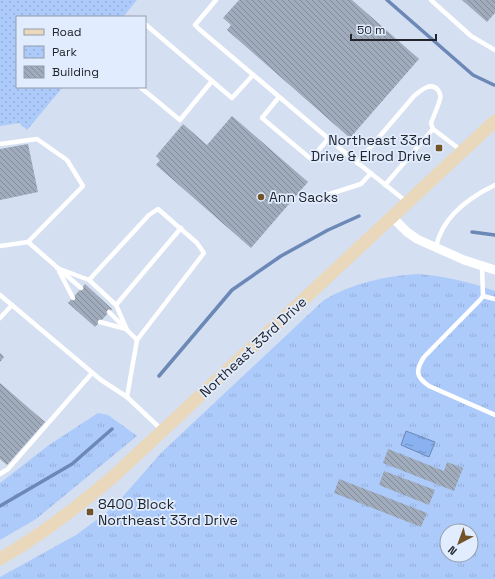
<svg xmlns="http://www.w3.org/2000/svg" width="495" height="579" viewBox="0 0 495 579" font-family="'Space Grotesk',sans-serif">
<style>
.grass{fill:url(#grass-tufts);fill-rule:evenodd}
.park{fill:url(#park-dots)}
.water{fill:url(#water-ripples);stroke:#6b88b6}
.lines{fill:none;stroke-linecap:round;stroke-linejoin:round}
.stream{stroke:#6b88b6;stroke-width:3.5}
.building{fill:url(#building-back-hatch)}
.lane{stroke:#fff;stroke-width:4.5}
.street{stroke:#fff;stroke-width:9}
.secondary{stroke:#e9d8bb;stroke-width:13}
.poi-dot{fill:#715428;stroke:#e1ecfe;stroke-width:1.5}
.labels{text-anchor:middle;stroke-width:3.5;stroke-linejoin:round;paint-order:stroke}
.poi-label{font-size:14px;fill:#22262c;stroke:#e1ecfe;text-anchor:start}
.street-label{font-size:14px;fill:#22262c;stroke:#e1ecfe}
</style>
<defs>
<pattern id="grass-tufts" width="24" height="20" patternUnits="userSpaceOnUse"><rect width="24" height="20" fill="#adcbfa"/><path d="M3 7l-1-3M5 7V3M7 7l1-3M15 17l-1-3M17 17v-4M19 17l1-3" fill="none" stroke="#95aed6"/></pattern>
<pattern id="park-dots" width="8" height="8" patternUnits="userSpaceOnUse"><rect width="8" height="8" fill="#adcbfa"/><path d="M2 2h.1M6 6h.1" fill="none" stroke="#95aed6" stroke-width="1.8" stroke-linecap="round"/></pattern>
<pattern id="water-ripples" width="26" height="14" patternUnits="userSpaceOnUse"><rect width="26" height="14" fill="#8ab2f1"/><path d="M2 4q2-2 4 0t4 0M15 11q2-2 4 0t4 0" fill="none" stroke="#7091c3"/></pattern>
<pattern id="building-back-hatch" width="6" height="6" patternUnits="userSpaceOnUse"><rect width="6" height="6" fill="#a0abbc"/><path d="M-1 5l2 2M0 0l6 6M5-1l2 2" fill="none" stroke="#828b99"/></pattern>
</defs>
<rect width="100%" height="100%" fill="#d4dff1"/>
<g class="grass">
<path d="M 418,274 C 446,276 469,282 495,291 L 495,579 L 0,579 L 0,577 L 76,535 L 106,513 L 119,501 L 161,453 L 324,300 C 353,283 385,276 418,274 ZM 447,531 L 471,531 L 471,555 L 447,555 Z"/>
<polygon points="98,413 108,415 137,436 36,519 0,540 0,483 49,445"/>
</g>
<polygon class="park" points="0,0 137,0 123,17 17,17 17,87 63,87 27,130 19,123 0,126"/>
<polygon class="water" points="406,431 435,442 429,457 401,445"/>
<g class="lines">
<g class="stream">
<polyline points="387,0 473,75 494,85"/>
<polyline points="472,232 495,235"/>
<polyline points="159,376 232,290 281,256 328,230 359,216"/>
<polyline points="0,506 72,464 112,429"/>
</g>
</g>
<g class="building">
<polygon points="239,0 352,0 419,59 350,138 227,30 231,25 223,18"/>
<polygon points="462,0 495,0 495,13 487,22"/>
<polygon points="232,116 308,182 251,248 156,165 160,160 156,156 183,124 207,145"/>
<polygon points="28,144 38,192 0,200 0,149"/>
<polygon points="85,284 112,309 95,327 68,303"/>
<polygon points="0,353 4,357 0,362"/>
<polygon points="0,383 45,422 7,465 0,459"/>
<polygon points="388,449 444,471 447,462 463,468 454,491 383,463"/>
<polygon points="384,471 435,490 429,505 379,485"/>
<polygon points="339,479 427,513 421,527 334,493"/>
</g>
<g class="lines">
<g class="lane">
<polyline points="216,0 195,25 199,29 349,156 407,202"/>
<polyline points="431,0 471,36 495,50"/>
<polyline points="145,24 232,98 253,75"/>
<polyline points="140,87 180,120 212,81"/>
<polyline points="279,97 262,118 311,159 328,139"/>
<polyline points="433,129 462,151"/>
<polyline points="0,144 37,139 67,160 83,186 28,242 0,246"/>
<path d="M 357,163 L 414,96 C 420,91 431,81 438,90 C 440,93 441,96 440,99 C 438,107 434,115 431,123 L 433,129 L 385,185"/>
<polyline points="311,200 361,184 371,173"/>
<polyline points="28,242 81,288"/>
<path d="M 436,247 C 442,217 468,198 495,185"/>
<polyline points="482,266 483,296"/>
<polyline points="57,268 89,280 116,305 127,330"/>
<polyline points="59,271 73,298"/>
<polyline points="89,280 149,215 158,209 197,243 204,253 137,340 127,397"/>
<polyline points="0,295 101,380 127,397 162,430"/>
<path d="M 495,299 L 483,296 L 480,300 L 424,357 C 415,371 416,377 429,386 L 495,415"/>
<polyline points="116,305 181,228"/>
<polyline points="109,312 137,340"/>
<polyline points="0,318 12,305"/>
<polyline points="100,322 126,329"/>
<polyline points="0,474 8,469 92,373"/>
</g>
<polyline class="street" points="392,217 407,232 417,239 464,260 495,270"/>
<path class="secondary" d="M 0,559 C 41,535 79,506 115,475 L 495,121"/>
</g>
<g class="poi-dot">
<rect x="435" y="144" width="8" height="8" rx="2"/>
<circle cx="261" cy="197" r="4"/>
<rect x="86" y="508" width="8" height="8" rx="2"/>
</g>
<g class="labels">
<g class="poi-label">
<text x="431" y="145" text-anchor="end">Northeast 33rd<tspan x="431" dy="16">Drive &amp; Elrod Drive</tspan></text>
<text x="269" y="202">Ann Sacks</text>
<text x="98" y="509">8400 Block<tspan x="98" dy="16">Northeast 33rd Drive</tspan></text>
</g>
<g class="street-label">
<text transform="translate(253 347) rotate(-43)" y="5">Northeast 33rd Drive</text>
</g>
</g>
<rect x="16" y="16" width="130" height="72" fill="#e1ecfe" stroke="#959daa"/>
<rect x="24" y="29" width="20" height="6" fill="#e9d8bb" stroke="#959daa"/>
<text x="52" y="36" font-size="12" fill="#22262c">Road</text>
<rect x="24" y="46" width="20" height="12" fill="url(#park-dots)" stroke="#959daa"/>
<text x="52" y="56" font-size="12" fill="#22262c">Park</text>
<rect x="24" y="66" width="20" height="12" fill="url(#building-back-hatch)" stroke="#959daa"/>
<text x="52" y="76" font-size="12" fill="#22262c">Building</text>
<g transform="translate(459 543) rotate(221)"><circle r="19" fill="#e1ecfe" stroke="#959daa"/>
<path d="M0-3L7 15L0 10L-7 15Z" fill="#715428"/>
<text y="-6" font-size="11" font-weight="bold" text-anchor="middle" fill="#22262c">N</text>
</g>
<path d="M351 34v6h85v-6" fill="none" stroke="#22262c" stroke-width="2"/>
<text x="357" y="34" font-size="12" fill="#22262c" stroke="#e1ecfe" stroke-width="3" paint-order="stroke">50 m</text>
</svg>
